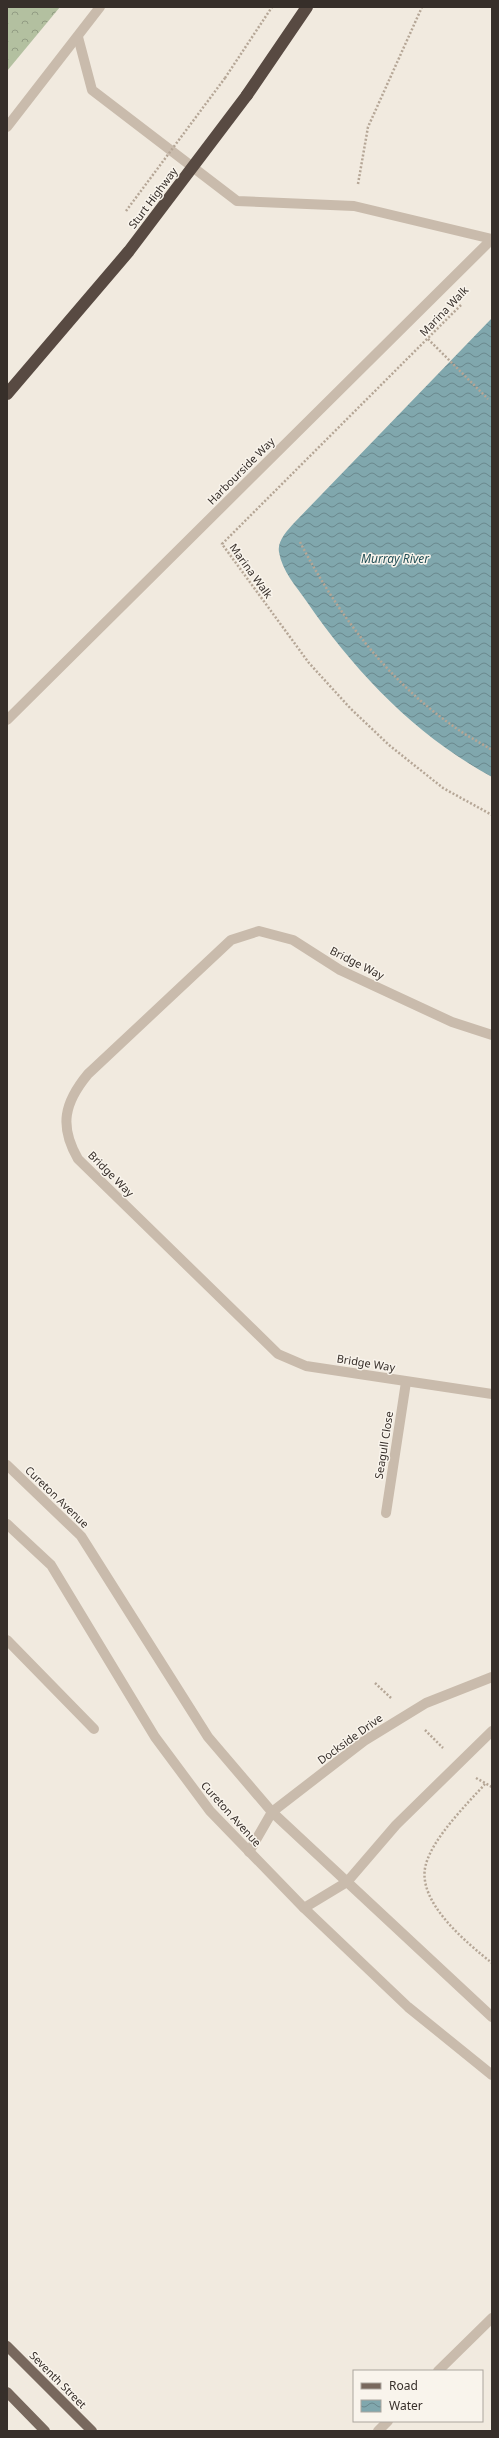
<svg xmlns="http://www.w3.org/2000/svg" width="499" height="2438" viewBox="0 0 499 2438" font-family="'Noto Sans',sans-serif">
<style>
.park{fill:url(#park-crowns)}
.water{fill:url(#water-waves)}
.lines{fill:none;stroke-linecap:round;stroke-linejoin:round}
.path{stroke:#b5a696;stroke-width:2.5;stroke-dasharray:2 2;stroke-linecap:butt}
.minor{stroke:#c9bbac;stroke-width:10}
.major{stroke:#78685d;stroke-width:10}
.highway{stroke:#584a42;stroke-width:12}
.path-bridge{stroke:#b5a696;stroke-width:2.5;stroke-dasharray:2 2;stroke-linecap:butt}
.highway-bridge{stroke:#584a42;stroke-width:12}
.labels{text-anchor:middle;stroke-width:3;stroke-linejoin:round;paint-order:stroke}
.street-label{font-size:11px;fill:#372f2a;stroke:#f9f4ec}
.water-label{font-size:12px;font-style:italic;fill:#224f56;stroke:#f9f4ec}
</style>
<defs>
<pattern id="park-crowns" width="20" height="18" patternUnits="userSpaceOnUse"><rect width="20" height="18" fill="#b3c0a0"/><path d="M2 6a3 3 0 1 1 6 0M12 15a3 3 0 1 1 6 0" fill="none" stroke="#929c83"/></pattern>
<pattern id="water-waves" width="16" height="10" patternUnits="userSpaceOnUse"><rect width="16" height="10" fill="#80a7ad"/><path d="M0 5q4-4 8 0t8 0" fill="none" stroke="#6a888d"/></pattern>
</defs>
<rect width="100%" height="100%" fill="#f1eadf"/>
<polygon class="park" points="7,7 60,7 7,71"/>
<path class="water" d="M 492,318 L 492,777 C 415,735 356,673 307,602 C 296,586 282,571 279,552 C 277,541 287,531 294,523 Z"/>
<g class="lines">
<g class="path">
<polyline points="225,78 272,7"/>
<polyline points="358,184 368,127 422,7"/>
<polyline points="461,305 222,544 309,663 351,709 389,745 443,788 492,815"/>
<polyline points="428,339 488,399"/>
<path d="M 300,542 C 337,613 387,680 453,726 C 465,735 479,742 492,750"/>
<polyline points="375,1683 391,1698"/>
<polyline points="425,1730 443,1748"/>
<polyline points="476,1778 492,1787"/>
<path d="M 485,1784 C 466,1805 433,1838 426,1864 C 415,1901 467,1943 492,1963"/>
</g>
<g class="minor">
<polyline points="78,37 92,90 237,201 354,206 492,239"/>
<polyline points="7,127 100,7"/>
<polyline points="7,720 492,239"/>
<path d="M 492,1035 L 452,1022 L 340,970 L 293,940 L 259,931 L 231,940 L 88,1074 C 64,1103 59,1126 78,1159 L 278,1354 L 306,1366 L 492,1394"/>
<polyline points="7,1465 81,1536 208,1737 272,1812 492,2017"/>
<polyline points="386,1513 406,1382"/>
<polyline points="7,1524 51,1565 155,1737 210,1811 304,1908 408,2007 492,2075"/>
<polyline points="7,1640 94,1729"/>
<polyline points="249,1852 272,1812 364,1741 426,1703 492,1677"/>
<polyline points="304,1908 347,1882 396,1825 492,1731"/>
<polyline points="438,2371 492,2318"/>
<polyline points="378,2431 388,2421"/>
</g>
<g class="major">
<polyline points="7,2346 92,2431"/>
<polyline points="7,2392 45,2431"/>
</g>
<polyline class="highway" points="247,95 307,7"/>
<polyline class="path-bridge" points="126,211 225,78"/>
<polyline class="highway-bridge" points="7,394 129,251 247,95"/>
</g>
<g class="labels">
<g class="street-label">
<text transform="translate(153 198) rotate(-53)" y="4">Sturt Highway</text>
<text transform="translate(444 311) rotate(-46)" y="4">Marina Walk</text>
<text transform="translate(241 471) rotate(-45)" y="4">Harbourside Way</text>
<text transform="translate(251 571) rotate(54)" y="4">Marina Walk</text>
<text transform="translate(357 963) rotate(27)" y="4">Bridge Way</text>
<text transform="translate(111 1174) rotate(45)" y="4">Bridge Way</text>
<text transform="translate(366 1363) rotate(9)" y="4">Bridge Way</text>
<text transform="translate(384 1445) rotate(-81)" y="4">Seagull Close</text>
<text transform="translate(57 1497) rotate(44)" y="4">Cureton Avenue</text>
<text transform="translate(350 1739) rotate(-36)" y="4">Dockside Drive</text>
<text transform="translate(231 1814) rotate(48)" y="4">Cureton Avenue</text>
<text transform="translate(58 2380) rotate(45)" y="4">Seventh Street</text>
</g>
<g class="water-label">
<text x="395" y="563">Murray River</text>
</g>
</g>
<rect width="499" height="2438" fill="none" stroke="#372f2a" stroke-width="16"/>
<rect x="353" y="2370" width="130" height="52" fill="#f9f4ec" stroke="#aba59e"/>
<rect x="361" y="2383" width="20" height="6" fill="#78685d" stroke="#aba59e"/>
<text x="389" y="2390" font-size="12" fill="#372f2a">Road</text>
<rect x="361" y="2400" width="20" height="12" fill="url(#water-waves)" stroke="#aba59e"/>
<text x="389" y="2410" font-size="12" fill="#372f2a">Water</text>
</svg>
